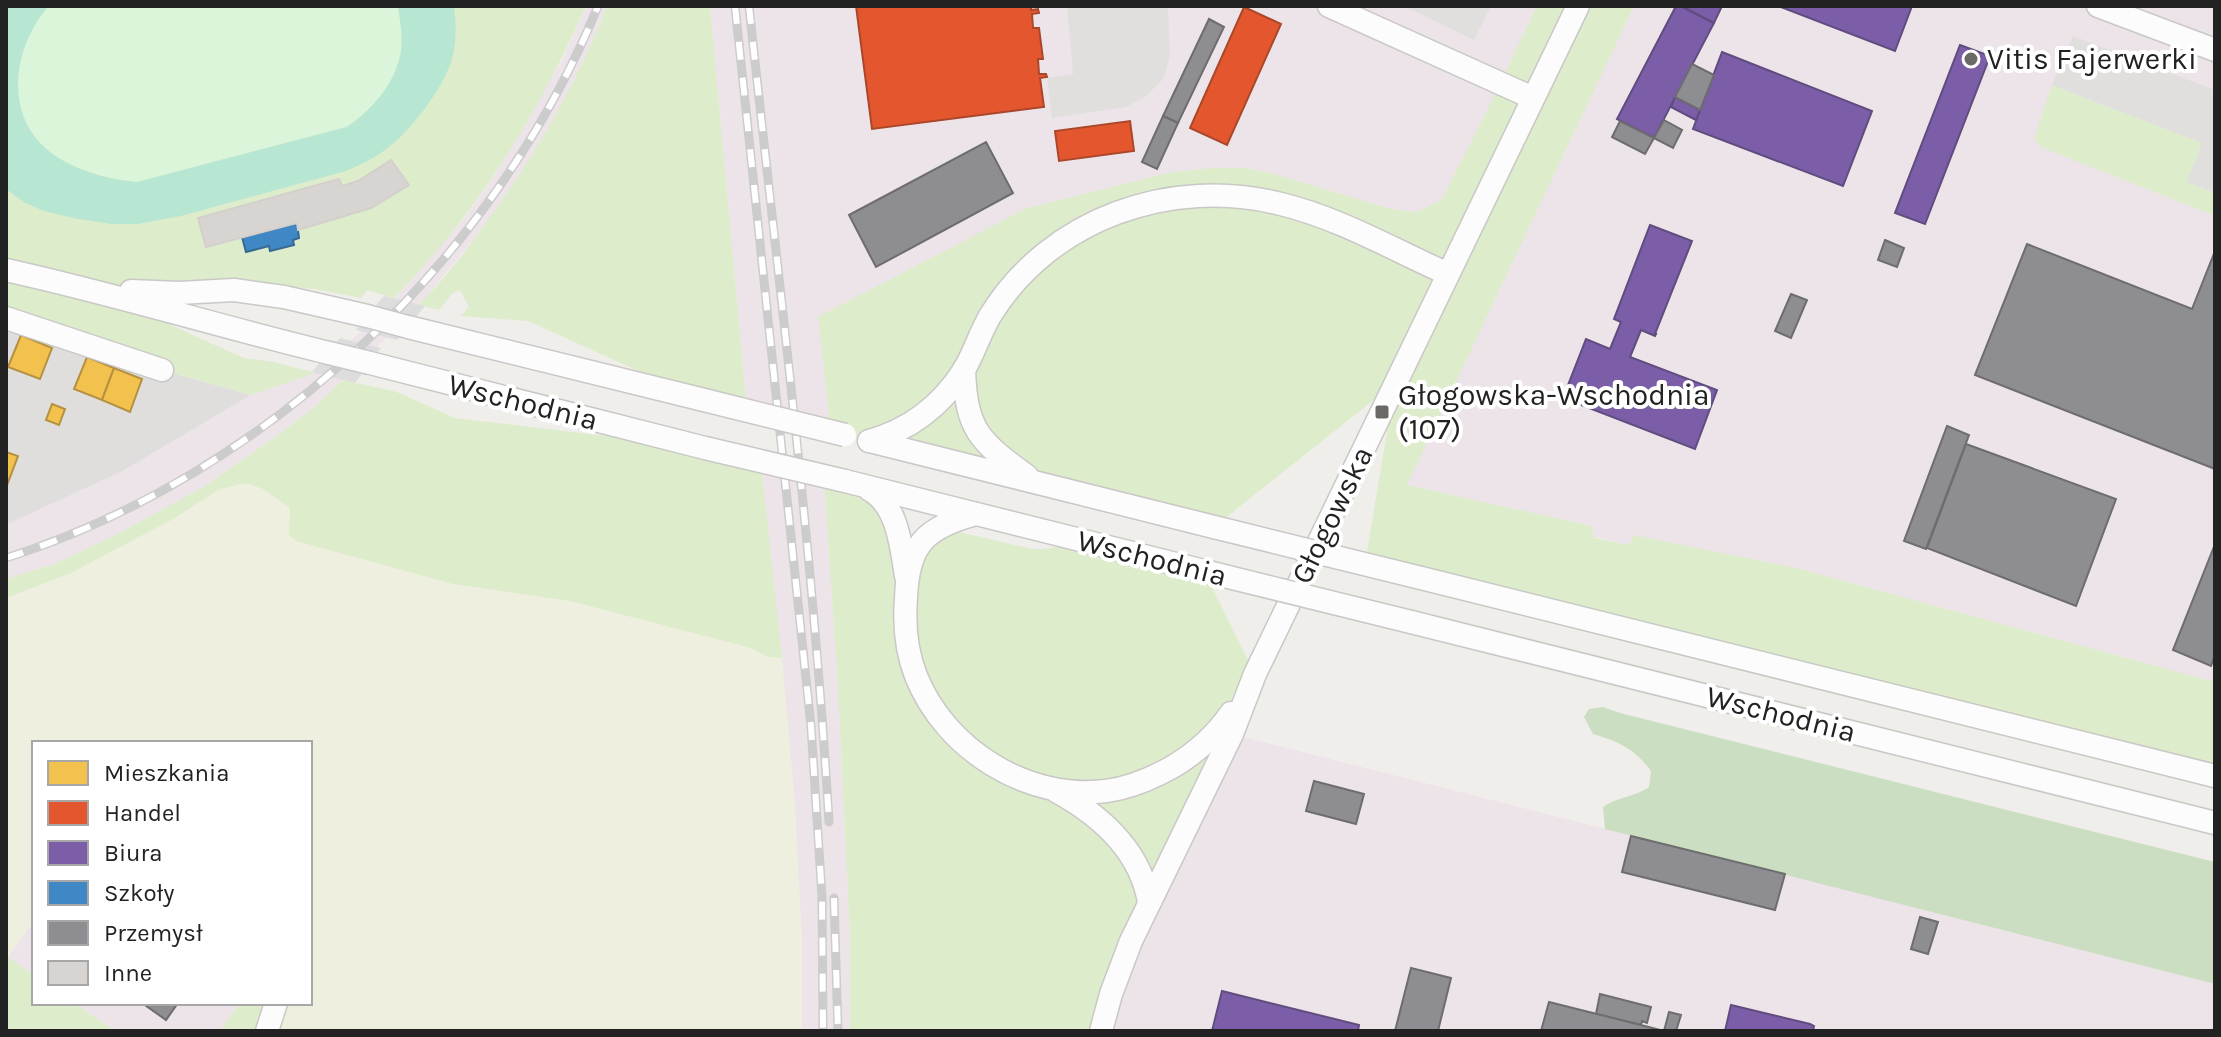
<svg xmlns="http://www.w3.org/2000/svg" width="2221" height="1037" viewBox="0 0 2221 1037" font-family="Karla,sans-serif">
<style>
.residential{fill:#dfdedc}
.industrial{fill:#ede4e9}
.farmland{fill:#efefdf}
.grass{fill:#ddeccb}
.forest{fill:#cbdec1}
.park{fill:#daf5da}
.pitch{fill:#b7e6d2}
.parking{fill:#e0dfde}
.pier{fill:#dedddd}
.homes{fill:#f2c14e;stroke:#b49141;stroke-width:2}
.shops{fill:#e4572e;stroke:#aa472a;stroke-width:2}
.offices{fill:#7b5ea7;stroke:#604c7f;stroke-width:2}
.schools{fill:#3f88c5;stroke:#366994;stroke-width:2}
.industry{fill:#8d8d92;stroke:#6d6d70;stroke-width:2}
.building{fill:#d7d4d2;stroke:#d3d0cc;stroke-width:2}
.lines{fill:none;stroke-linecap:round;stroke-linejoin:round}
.minor-casing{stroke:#c9c8c7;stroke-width:25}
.minor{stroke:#fdfcfc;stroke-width:22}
.rail-casing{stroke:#ccc;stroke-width:9}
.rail{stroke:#fff;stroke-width:6;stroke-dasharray:18;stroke-linecap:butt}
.minor-bridge-casing{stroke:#c9c8c7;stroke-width:25;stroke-linecap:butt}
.minor-bridge{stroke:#fdfcfc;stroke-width:22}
.poi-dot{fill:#6a6968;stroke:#fff;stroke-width:3}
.labels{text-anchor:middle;stroke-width:8;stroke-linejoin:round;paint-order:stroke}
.poi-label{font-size:30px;fill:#222;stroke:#fff;text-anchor:start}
.street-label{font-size:30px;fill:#222;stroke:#fff}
</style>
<rect width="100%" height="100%" fill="#f0eeeb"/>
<polygon class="residential" points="6,318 162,370 251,395 123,471 6,525"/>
<g class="industrial">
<polygon points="586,6 607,6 581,68 536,151 481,230 456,261 425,298 382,342 312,409 278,435 205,486 112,537 54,564 6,579 6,525 123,471 251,395 316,373 359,333 407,285 465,217 493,178 563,59"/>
<polygon points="710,6 1537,6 1484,117 1441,200 1417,212 1391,209 1274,174 1245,168 1212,168 1173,172 1027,208 831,432 747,411"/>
<polygon points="1634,6 2215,6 2215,682 1796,568 1629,545 1594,537 1592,526 1406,485"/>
<polygon points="761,462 824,477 838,689 850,935 850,1029 853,1031 802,1031 802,943 794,795"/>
<polygon points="1232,734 2215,984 2215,1031 1101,1031"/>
<polygon points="34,921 34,975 8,957"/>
<polygon points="75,1003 240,1003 220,1031 115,1031"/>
</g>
<polygon class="farmland" points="246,483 263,489 290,508 289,535 296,541 453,584 570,601 751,648 768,657 782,658 794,795 802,943 802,1031 267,1031 272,1015 254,1003 310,1003 310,743 34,743 34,921 6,960 6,598 71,573 173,519 220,489"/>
<g class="grass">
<path d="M 6,6 L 586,6 C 539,113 476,215 394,298 L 367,290 L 361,298 L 314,289 L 255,283 L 93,290 L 244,358 L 274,362 L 316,373 L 251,395 L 162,370 L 6,318 Z"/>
<path d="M 607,6 L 710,6 L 747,411 L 700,399 L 528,321 L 461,316 L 469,307 L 460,290 L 452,294 L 439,310 L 418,305 C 446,278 470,246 492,214 C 539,149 578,81 607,6 Z"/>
<polygon points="1537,6 1634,6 1407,485 1592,526 1594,538 1629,545 1634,535 1796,568 2215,682 2215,776 1365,564 1395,383 1214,527 831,432 818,317 1027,208 1173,172 1212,168 1245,168 1274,174 1391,209 1417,212 1441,200 1484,117"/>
<polygon points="2052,85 2202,143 2187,182 2215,193 2215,216 2041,147 2034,139"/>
<polygon points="343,380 397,392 455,418 705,448 761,462 782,658 768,657 751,648 570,601 453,584 296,541 289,535 290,508 263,489 246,483 220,489 173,519 71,573 6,598 6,579 54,564 112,537 205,486 278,435 312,409"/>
<polygon points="824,477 862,485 918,553 951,530 1032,549 1046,549 1077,543 1204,571 1255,674 1101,1031 850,1030 850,935 838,689"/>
<polygon points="8,957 34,975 34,1003 74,1003 115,1031 6,1031 6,960"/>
<polygon points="240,1003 254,1003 272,1015 267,1031 220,1031"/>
</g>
<path class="forest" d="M 1603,707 L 1620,713 L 2215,862 L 2215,984 L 1605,829 L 1603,807 C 1620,796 1632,798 1649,787 L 1651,771 C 1634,748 1619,742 1593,734 L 1584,717 L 1589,709 Z"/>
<path class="park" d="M 49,6 L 398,6 C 400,20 403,36 401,51 C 396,83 372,110 346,127 L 137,182 C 104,179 64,168 40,143 C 4,105 16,42 49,6 Z"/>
<path class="pitch" d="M 6,6 L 49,6 C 16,42 4,105 40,143 C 64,168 104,179 137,182 L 347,127 C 372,110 396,83 401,51 C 403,36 400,20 398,6 L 454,6 C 456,24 457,44 451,62 C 442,90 409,133 385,150 C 373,159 359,165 346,171 L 181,216 L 138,224 L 111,224 L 73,218 L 44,211 L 25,203 L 6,189 Z"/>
<g class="parking">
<polygon points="1067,6 1168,6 1170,55 1166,72 1162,80 1146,96 1126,107 1052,118 1047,78 1073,74"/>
<polygon points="1404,6 1491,6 1474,40"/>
<polygon points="2073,36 2215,90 2215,193 2187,182 2202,143 2052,85"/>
</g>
<g class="pier">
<polygon points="384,296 425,306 397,340 356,330"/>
<polygon points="340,338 381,348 355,383 312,372"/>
</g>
<g class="homes">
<polygon points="21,335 52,348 40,379 8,367"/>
<polygon points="87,357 114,368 102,400 74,389"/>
<polygon points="114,368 142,379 130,412 102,400"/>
<polygon points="52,404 65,409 59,425 46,420"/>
<polygon points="6,452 18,456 6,488"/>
</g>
<g class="shops">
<polygon points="856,6 1031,6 1031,10 1038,9 1039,13 1032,14 1033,28 1039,28 1043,59 1038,59 1039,74 1046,74 1047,77 1040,78 1044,107 872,129"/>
<polygon points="1244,7 1281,24 1227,145 1190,128"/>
<polygon points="1130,121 1134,151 1059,161 1055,131"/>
</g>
<g class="offices">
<polygon points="1676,6 1681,6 1714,23 1654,138 1617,119"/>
<polygon points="1681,6 1722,6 1714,23"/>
<polygon points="1778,6 1912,6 1895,51"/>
<polygon points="1960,45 1990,56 1925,224 1895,213"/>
<polygon points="1722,52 1872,111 1843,186 1693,129"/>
<polygon points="1675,97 1700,110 1696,120 1671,107"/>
<polygon points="1650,225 1692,241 1655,334 1656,334 1655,336 1641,330 1630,357 1717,390 1695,449 1563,398 1586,339 1610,349 1621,322 1614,319"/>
<polygon points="1222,991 1359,1025 1358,1031 1212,1031"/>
<polygon points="1731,1005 1810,1024 1814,1026 1813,1031 1725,1031"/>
</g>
<polygon class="schools" points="297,223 299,238 293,240 294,245 270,251 269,246 246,252 242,237"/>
<g class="industry">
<polygon points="1209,19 1224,27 1178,123 1163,116"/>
<polygon points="1692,64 1714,75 1700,110 1675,97"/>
<polygon points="1163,116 1178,123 1157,169 1142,162"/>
<polygon points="1664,120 1682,130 1673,148 1654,138"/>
<polygon points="1620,121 1654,138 1645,154 1612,137"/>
<polygon points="986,142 1013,193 876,267 849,215"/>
<polygon points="1885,240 1904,248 1897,267 1878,260"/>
<polygon points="2027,244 2192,309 2215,251 2215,469 1975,375"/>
<polygon points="1791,294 1807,300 1791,338 1775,331"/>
<polygon points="1947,426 1969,435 1926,549 1904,541"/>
<polygon points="1966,444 2116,499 2076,606 1927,548"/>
<polygon points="2215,544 2215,655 2211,666 2173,650"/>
<polygon points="1314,781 1364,794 1356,824 1306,811"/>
<polygon points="1631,836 1785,874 1775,910 1622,872"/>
<polygon points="1920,917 1938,922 1928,954 1911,949"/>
<polygon points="1411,968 1451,978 1438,1031 1395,1031"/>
<polygon points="1600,994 1651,1007 1647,1023 1642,1021 1641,1025 1596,1014"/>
<polygon points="1549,1002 1641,1025 1664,1031 1541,1031"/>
<polygon points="142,1003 178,1003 166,1020"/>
<polygon points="1669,1012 1681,1015 1676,1031 1664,1031"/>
</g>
<polygon class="building" points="391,160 409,185 371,208 298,230 297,223 206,247 198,218 339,179 342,186 358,181"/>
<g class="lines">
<defs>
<g id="minor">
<polyline points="1329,6 1533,98"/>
<polyline points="2098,6 2215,50"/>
<path d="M 6,270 C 115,294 221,327 329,353"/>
<polyline points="131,291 179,293 234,290 284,297 367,316"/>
<polyline points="6,318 162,370"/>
<polyline points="408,327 700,399"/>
<polyline points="370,363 705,448"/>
<path d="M 964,369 C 966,430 979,441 1027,476"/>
<path d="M 869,441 C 910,430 941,406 964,370 C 974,353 980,333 990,316 C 1050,218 1172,176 1281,204 C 1339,218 1394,250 1448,274"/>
<polyline points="870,441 1214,527"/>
<polyline points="845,481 1204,571"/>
<path d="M 870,490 C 898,506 901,546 906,576"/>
<path d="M 976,514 C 925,528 908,544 906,598 C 904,624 906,651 916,676 C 945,749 1027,801 1106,791 C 1130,788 1153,778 1174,766 C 1197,752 1216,735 1231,713"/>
<polyline points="1421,578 2215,776"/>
<polyline points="1411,622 2215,823"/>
<path d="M 1056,791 C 1100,815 1140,850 1149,902"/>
<polyline points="267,1031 276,1003"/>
<polyline points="1101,1031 1111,994 1131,941 1232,734 1255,674 1578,6"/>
</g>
</defs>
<use href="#minor" class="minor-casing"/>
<use href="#minor" class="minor"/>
<defs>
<g id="rail">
<polyline points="735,6 811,726 822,896 823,1031"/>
<path d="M 749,6 C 778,278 813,549 829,822"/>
<path d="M 6,558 C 267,475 495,259 598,6"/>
<polyline points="834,898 838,1031"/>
</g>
</defs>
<use href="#rail" class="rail-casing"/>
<use href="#rail" class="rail"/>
<defs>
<g id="minor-bridge">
<polyline points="367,316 408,327"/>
<polyline points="329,353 370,363"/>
<polyline points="700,399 845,435"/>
<polyline points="705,448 845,481"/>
<polyline points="1214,527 1421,578"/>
<polyline points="1204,571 1411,622"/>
</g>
</defs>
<use href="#minor-bridge" class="minor-bridge-casing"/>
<use href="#minor-bridge" class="minor-bridge"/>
</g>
<g class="poi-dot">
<circle cx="1971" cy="59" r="8"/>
<rect x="1374" y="404" width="16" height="16" rx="4"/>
</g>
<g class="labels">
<g class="poi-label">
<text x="1987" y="69">Vitis Fajerwerki</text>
<text x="1398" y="405">Głogowska-Wschodnia<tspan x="1398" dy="34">(107)</tspan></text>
</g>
<g class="street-label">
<text transform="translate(523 402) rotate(14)" y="10">Wschodnia</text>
<text transform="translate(1332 515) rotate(-64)" y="10">Głogowska</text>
<text transform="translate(1152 558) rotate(14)" y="10">Wschodnia</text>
<text transform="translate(1781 714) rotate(14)" y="10">Wschodnia</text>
</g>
</g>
<rect width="2221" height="1037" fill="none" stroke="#222222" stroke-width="16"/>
<rect x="32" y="741" width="280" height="264" fill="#ffffff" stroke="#a7a7a7" stroke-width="2"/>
<rect x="48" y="761" width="40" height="24" fill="#f2c14e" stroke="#a7a7a7" stroke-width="2"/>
<text x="104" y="781" font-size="24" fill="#222222">Mieszkania</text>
<rect x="48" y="801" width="40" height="24" fill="#e4572e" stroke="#a7a7a7" stroke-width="2"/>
<text x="104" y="821" font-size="24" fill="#222222">Handel</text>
<rect x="48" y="841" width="40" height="24" fill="#7b5ea7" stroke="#a7a7a7" stroke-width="2"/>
<text x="104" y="861" font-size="24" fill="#222222">Biura</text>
<rect x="48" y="881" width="40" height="24" fill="#3f88c5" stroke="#a7a7a7" stroke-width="2"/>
<text x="104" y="901" font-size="24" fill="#222222">Szkoły</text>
<rect x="48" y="921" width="40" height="24" fill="#8d8d92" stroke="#a7a7a7" stroke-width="2"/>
<text x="104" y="941" font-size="24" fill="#222222">Przemysł</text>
<rect x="48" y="961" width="40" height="24" fill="#d7d4d2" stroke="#a7a7a7" stroke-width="2"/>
<text x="104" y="981" font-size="24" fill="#222222">Inne</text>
</svg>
